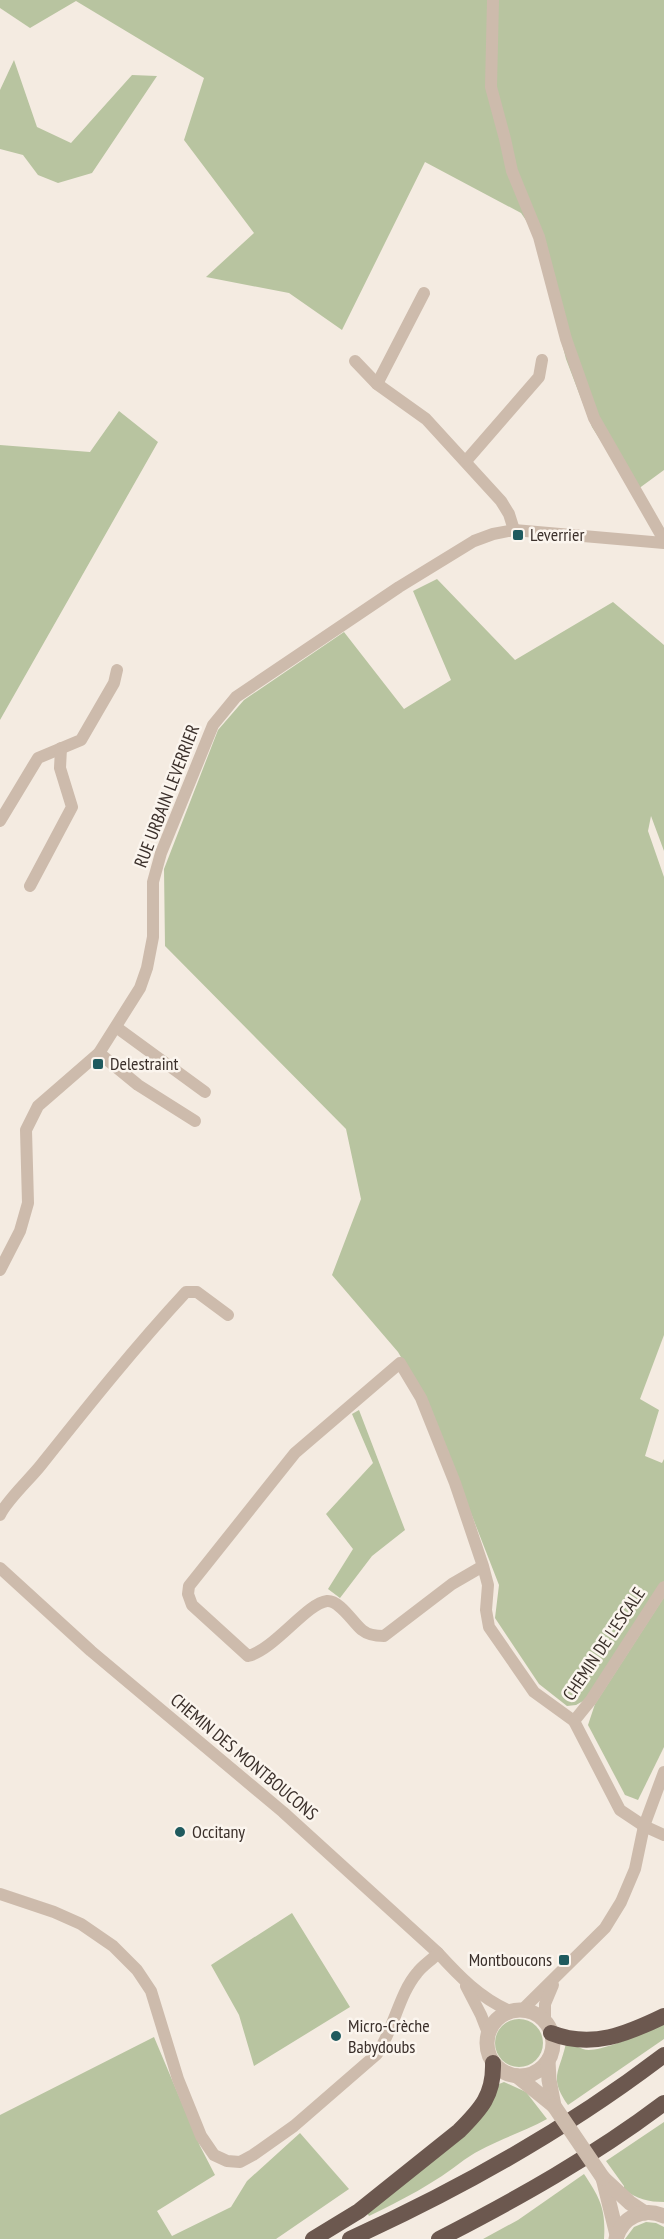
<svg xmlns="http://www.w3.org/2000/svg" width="664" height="2239" viewBox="0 0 664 2239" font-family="'PT Sans Narrow',sans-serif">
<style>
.green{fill:#b8c4a0}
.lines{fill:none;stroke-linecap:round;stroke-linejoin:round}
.minor{stroke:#cdbbac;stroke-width:12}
.tertiary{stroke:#cdbbac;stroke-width:15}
.trunk{stroke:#6c584f;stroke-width:16}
.tertiary-bridge{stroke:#cdbbac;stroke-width:15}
.poi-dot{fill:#1f5a5e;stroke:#fbf5ee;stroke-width:2}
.labels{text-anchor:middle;stroke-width:5;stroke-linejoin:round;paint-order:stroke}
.poi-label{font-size:18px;fill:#3b302b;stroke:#fbf5ee;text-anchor:start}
.street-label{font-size:18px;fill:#3b302b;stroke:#fbf5ee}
</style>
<rect width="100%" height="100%" fill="#f4ebe1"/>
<g class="green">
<polygon points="0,0 664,0 664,470 634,492 592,427 566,359 534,232 521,213 425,162 342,330 289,293 206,277 254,233 184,140 204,78 76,1 30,28 0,8"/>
<polygon points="14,60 37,127 71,143 132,75 157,76 92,173 58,183 38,175 23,155 0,149 0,90"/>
<polygon points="119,411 158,442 0,720 0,445 90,452"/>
<polygon points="437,579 515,660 613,602 664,645 664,851 651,816 648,831 664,877 664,1335 640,1399 659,1410 645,1456 662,1463 664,1459 664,1583 585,1700 576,1705 567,1706 539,1684 495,1618 499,1585 428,1403 398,1352 332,1275 361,1199 346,1129 165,946 164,869 218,730 244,700 344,632 404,709 451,680 413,591"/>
<polygon points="359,1410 405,1530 372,1556 340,1598 328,1589 353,1549 326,1514 373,1463 352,1414"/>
<polygon points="664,1597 664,1747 638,1800 625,1795 588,1725 595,1704"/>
<polygon points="292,1913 350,2007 254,2066 239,2015 211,1965"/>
<circle cx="519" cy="2043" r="24"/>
<path d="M 664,2024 L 664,2039 L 568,2105 C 548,2077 560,2072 566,2043 C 572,2044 577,2047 583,2049 C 598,2055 648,2030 664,2024 Z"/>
<polygon points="154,2037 200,2146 215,2175 157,2211 172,2236 231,2207 247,2181 300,2133 349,2189 276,2239 0,2239 0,2115"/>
<path d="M 504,2082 L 526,2092 L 547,2119 C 520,2134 489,2142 464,2160 C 435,2183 402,2200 369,2216 L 367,2213 L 466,2135 L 499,2084 Z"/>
<path d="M 664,2122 L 664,2202 C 649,2202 636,2199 624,2189 L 624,2186 L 606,2161 Z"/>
<path d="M 584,2174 C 600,2198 606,2209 604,2239 L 483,2239 L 518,2220 Z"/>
<polygon points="646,2222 656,2223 664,2227 664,2239 625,2239 634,2227"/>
</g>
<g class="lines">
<g class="minor">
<polyline points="493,0 491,87 505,139 512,171 539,237 566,339 594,418 664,540"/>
<polyline points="355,361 377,384 426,419 501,501 509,514 514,530"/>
<polyline points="377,384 424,293"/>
<polyline points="466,461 539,377 542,360"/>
<polyline points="0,821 38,758 81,740 114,683 117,670"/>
<polyline points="30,886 72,807 60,768 61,748"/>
<polyline points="116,1027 205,1092"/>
<polyline points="99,1053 138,1085 195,1121"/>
<polyline points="0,1270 20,1231 28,1203 26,1130 38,1106 99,1053 140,988 147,968 153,937 153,882 161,853 213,725 236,697 399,587 474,541 493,534 514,530 664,543"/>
<path d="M 0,1515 C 6,1501 30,1479 41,1465 C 88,1406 135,1347 186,1292 L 197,1292 L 228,1315"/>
<path d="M 483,1566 L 452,1584 L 384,1636 C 377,1636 368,1635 362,1630 C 353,1623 340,1600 327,1601 C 307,1603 274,1650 248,1656 L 192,1605 L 188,1594 L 189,1586 L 295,1453 L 400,1363 L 421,1398 L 455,1483 L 483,1566 L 488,1585 L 486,1610 L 489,1627 L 534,1692 L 574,1721 L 620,1810 L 644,1826 L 664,1835"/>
<path d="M 0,1568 L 91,1651 L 283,1812 L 438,1953 C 459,1976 480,1998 510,2011"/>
<polyline points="574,1721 591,1700 664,1587"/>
<path d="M 0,1894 L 54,1912 L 81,1924 L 113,1946 L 137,1970 L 151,1991 L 178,2079 L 201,2136 L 214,2155 L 227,2161 L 240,2162 L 253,2155 L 294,2126 L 377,2054 C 394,2029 399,1994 417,1973 C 423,1965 432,1960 438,1953"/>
<polyline points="466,1986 481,2015 488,2033"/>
<polyline points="522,2010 605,1928 621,1902 635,1869 644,1826 664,1772"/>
<polyline points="545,2021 545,2004 553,1985"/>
</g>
<g class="tertiary">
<circle cx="520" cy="2043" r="33"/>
<polyline points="548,2061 549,2080 554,2106"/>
<polyline points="517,2076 554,2106"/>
<polyline points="603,2178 617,2235"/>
<polyline points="603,2178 630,2203 645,2213"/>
<path d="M 616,2239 C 622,2217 643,2207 664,2216"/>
</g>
<g class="trunk">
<path d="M 551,2033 C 592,2049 627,2034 664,2016"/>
<path d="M 313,2239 L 359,2211 L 459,2131 C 481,2109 494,2095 493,2063"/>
<path d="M 350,2239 C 460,2189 567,2129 664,2055"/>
<path d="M 439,2239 C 517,2199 594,2156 664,2103"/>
</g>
<polyline class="tertiary-bridge" points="554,2106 603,2178"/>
</g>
<g class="poi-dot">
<rect x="512" y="529" width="12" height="12" rx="3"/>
<rect x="92" y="1058" width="12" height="12" rx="3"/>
<circle cx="180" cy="1832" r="6"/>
<rect x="558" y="1954" width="12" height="12" rx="3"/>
<circle cx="336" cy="2036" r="6"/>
</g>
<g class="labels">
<g class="poi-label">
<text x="530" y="541">Leverrier</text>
<text x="110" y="1070">Delestraint</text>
<text x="192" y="1838">Occitany</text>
<text x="552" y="1966" text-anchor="end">Montboucons</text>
<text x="348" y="2032">Micro-Crèche<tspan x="348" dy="21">Babydoubs</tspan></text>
</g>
<g class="street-label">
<text transform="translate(167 796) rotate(-69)" y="6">RUE URBAIN LEVERRIER</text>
<text transform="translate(604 1644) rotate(-56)" y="6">CHEMIN DE L'ESCALE</text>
<text transform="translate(244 1757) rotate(40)" y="6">CHEMIN DES MONTBOUCONS</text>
</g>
</g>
</svg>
